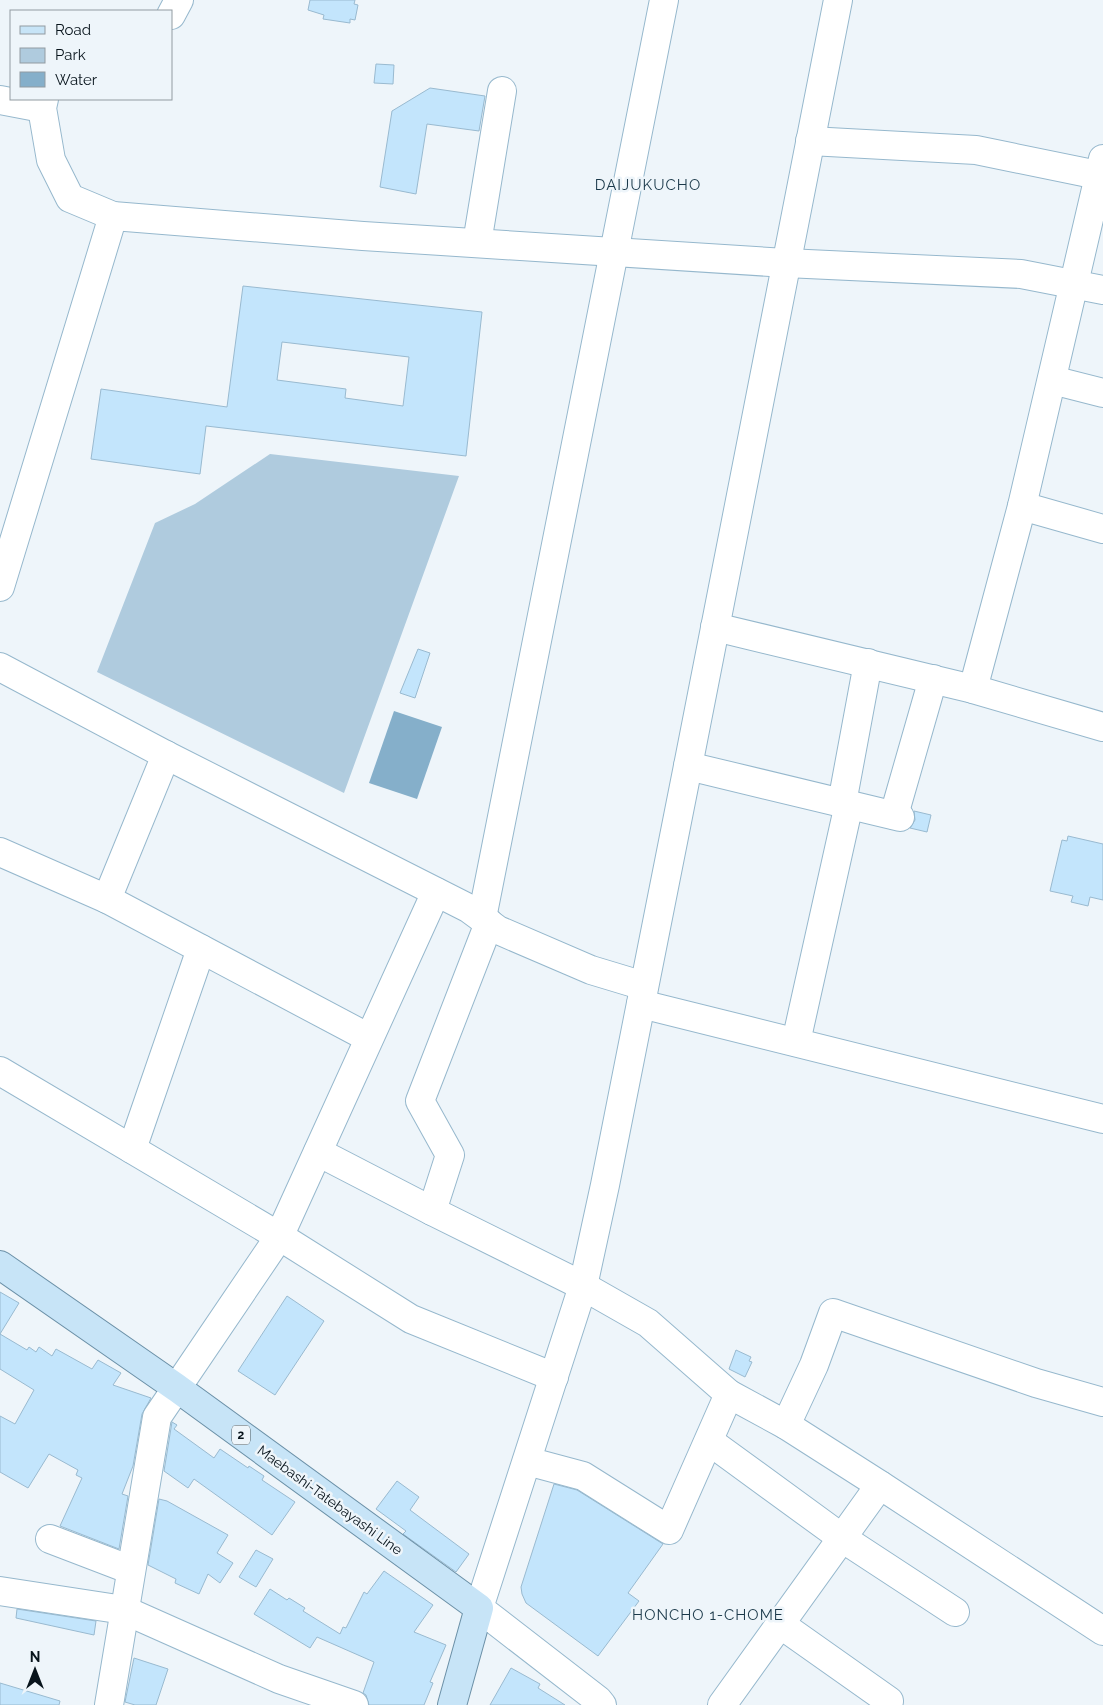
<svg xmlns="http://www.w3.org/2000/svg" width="1103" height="1705" viewBox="0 0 1103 1705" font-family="Raleway,sans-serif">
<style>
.green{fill:#afcbde}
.water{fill:#85afca}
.building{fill:#c3e5fc;stroke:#99bad0;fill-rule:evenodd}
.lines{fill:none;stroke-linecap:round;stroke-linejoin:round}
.minor-casing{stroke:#96b8cd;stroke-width:30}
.major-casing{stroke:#6b90a7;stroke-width:30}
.minor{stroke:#fff;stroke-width:28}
.major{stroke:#c7e4f7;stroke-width:28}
.labels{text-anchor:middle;stroke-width:5;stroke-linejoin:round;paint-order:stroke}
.shield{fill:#eef5fa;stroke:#4d585f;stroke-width:1}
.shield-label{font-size:12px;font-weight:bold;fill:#08141c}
.street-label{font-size:14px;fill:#08141c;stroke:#eef5fa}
.neighbourhood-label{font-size:15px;letter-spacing:1px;fill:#1b394a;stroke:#eef5fa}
</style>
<rect width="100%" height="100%" fill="#eef5fa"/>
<polygon class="green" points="270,454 459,476 344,793 97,672 155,523 195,504"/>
<polygon class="water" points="394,711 442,727 417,799 369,783"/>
<g class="building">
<polygon points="310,0 355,0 354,4 358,5 355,20 350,19 350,23 323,19 324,15 308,10"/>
<polygon points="376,64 394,65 393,84 374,83"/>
<polygon points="430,88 485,96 479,131 427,124 416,194 380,187 392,111"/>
<path d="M 243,286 L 482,312 L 466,456 L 206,426 L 200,474 L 91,459 L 101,389 L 227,407 ZM 282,342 L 409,357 L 403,406 L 345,398 L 346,389 L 277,380 Z"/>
<polygon points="418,649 430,653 415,698 400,693"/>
<polygon points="914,811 931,815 927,832 910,828 915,820"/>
<polygon points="1068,836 1103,844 1103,900 1090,897 1088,906 1071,902 1073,896 1050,891 1062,840 1067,841"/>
<polygon points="0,1292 19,1303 0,1334 27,1350 29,1347 36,1352 39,1347 52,1356 56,1349 92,1369 98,1360 121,1373 113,1385 151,1398 142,1414 133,1466 122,1494 128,1496 119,1549 60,1526 82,1478 76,1475 78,1470 49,1454 28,1488 0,1472 0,1416 15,1424 34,1390 0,1369"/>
<polygon points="287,1296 324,1321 275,1395 238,1371"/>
<polygon points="736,1350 751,1357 749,1361 752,1362 745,1377 729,1369"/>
<polygon points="172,1422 177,1425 174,1429 214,1458 220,1449 248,1468 249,1466 264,1476 262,1480 295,1502 272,1535 194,1479 188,1488 164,1471"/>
<polygon points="397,1481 419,1497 410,1510 469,1554 456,1572 403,1534 406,1531 376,1509"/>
<polygon points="554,1484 577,1490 663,1544 628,1593 639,1601 598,1656 526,1603 522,1594 521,1587"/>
<polygon points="159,1499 167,1501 228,1535 217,1553 233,1563 220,1583 208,1574 199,1594 175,1583 176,1579 148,1565"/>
<polygon points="256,1550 273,1559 256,1587 239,1577"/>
<polygon points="384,1571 433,1605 414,1632 446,1645 430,1682 433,1683 424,1705 369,1705 366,1695 363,1693 374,1662 317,1637 310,1648 254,1614 270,1589 287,1600 289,1598 305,1608 303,1611 340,1634 343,1627 346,1628 364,1592 367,1594"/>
<polygon points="17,1609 96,1621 94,1635 16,1618"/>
<polygon points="134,1658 168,1669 156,1705 135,1705 125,1702"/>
<polygon points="511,1668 540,1684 538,1688 565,1705 490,1705"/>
<polygon points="0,1683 60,1701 59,1705 0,1705"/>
</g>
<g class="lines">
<defs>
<g id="minor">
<polyline points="171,15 179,0"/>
<polyline points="44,99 42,108 51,160 70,198 113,216 363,236 786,263 1021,274 1103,290"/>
<polyline points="0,100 42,108"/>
<polyline points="810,141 976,150 1103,176"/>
<polyline points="477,243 502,91"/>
<polyline points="1052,380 1103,393"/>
<polyline points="1022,506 1103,529"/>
<polyline points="0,587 113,216"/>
<polyline points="715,627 973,689 1103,727"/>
<polyline points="0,667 166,755 468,908 498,930 591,970 644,986"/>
<polyline points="973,689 1022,506 1103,159"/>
<polyline points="688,766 900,817"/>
<polyline points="842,803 868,663"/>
<polyline points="894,815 933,679"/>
<polyline points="0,852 107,899 369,1038"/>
<polyline points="107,899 166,755"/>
<polyline points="482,918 664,0"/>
<polyline points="641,1004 1103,1119"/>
<polyline points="796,1042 849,804"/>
<polyline points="0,1071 287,1241 411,1319 554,1377"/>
<polyline points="132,1149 201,949"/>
<polyline points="318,1152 432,1211 583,1286 648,1323 729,1394 786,1425 880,1485 1103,1631"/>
<polyline points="432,1211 450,1155 420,1101 489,923"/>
<polyline points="786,1425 814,1365 833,1313 1036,1383 1103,1402"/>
<polyline points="709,1441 842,1538 955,1612"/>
<polyline points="527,1461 583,1476 669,1530 729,1394"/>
<polyline points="50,1539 131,1570"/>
<polyline points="0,1591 124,1610 279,1679 354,1705"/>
<polyline points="780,1624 889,1701"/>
<polyline points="109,1705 157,1417 279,1237 436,892"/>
<polyline points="602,1705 598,1700 479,1608 583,1286 605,1185 688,766 838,0"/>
<polyline points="722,1705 880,1485"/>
</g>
<polyline id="major" points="0,1265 177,1388 479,1608 452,1705"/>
</defs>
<use href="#minor" class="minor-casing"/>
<use href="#major" class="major-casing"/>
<use href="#minor" class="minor"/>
<use href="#major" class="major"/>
</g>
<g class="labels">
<rect class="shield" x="232" y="1425.5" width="18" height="19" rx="4"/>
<g class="shield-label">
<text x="241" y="1439">2</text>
</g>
<g class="street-label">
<text transform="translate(330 1500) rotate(36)" y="5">Maebashi-Tatebayashi Line</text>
</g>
<g class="neighbourhood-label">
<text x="648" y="190">DAIJUKUCHO</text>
<text x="708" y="1620">HONCHO 1-CHOME</text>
</g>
</g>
<rect x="10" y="10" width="162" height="90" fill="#eef5fa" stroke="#929ba1"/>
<rect x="20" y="26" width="25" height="8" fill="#c7e4f7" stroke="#929ba1"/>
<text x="55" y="35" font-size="15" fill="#08141c">Road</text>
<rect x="20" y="48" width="25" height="15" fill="#afcbde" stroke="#929ba1"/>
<text x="55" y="60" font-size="15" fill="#08141c">Park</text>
<rect x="20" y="72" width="25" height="15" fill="#85afca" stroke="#929ba1"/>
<text x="55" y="85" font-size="15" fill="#08141c">Water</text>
<g transform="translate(35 1670)" stroke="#eef5fa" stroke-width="4" paint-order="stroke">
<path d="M0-4L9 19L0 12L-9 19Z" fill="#08141c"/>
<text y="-8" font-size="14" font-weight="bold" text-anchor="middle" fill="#08141c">N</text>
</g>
</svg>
